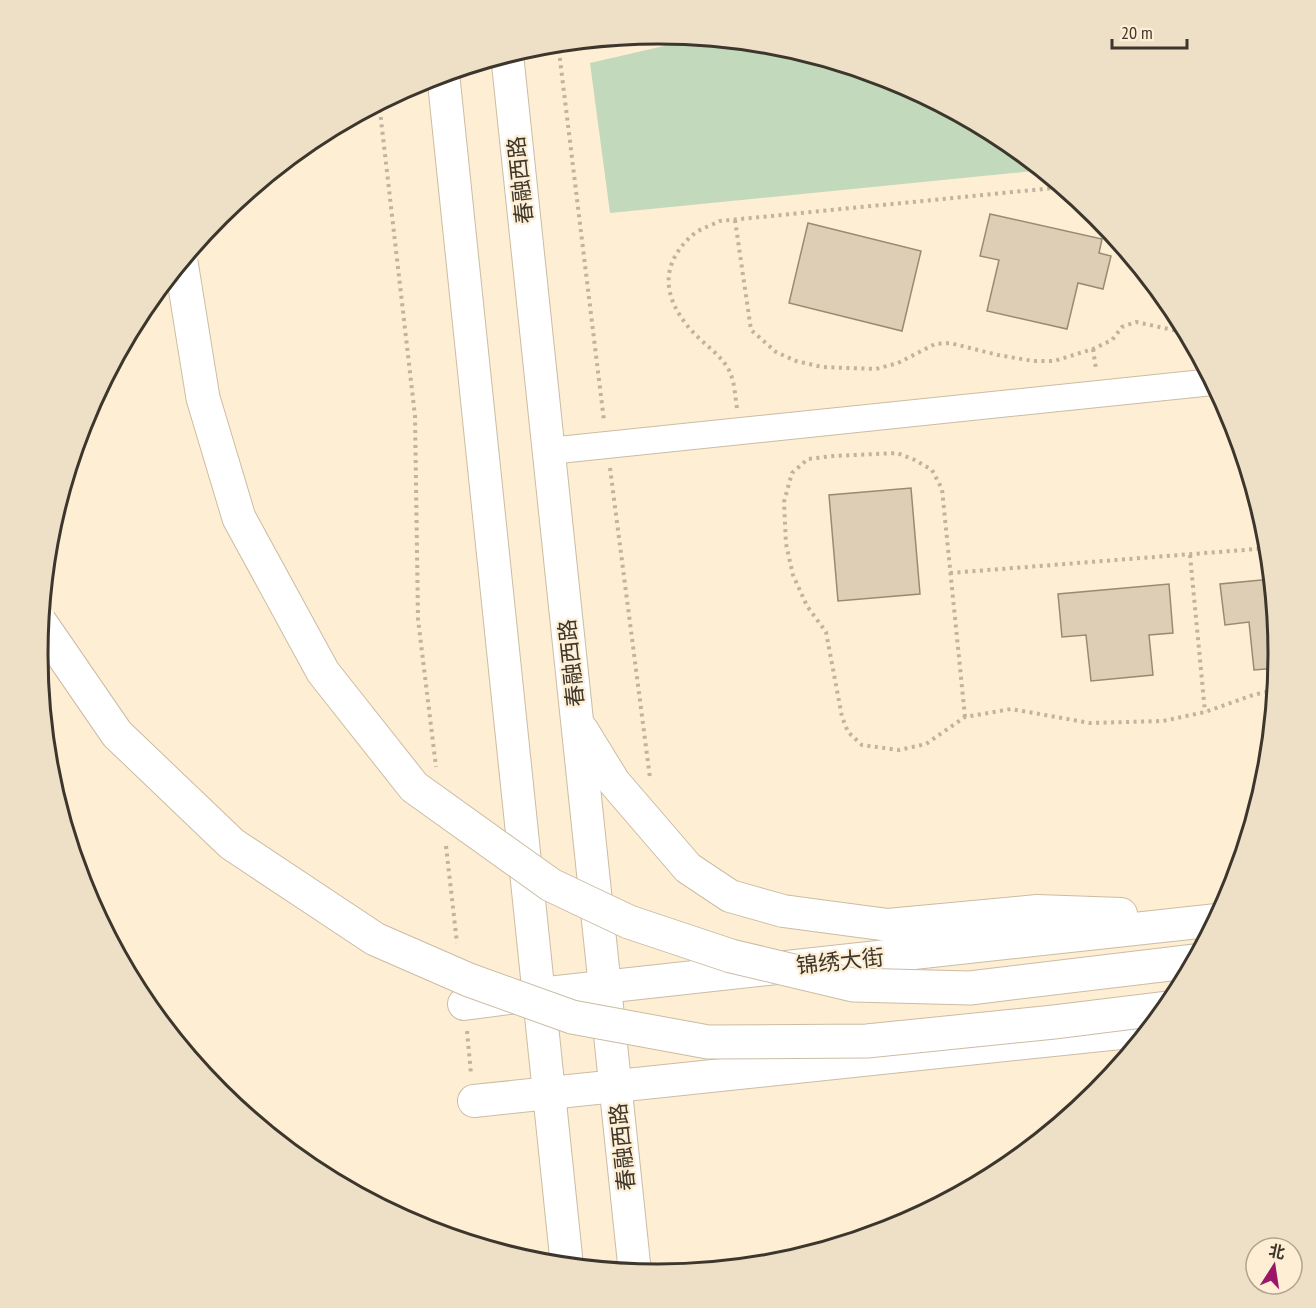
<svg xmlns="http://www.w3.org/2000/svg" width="1316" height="1308" viewBox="0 0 1316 1308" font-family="'PT Sans Narrow','Noto Sans SC',sans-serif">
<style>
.green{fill:#c2d9bb}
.building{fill:#ddceb5;stroke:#998b73;stroke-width:1.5}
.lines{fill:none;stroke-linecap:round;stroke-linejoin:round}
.minor-casing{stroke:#cbbca3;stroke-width:28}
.major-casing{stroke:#cbbca3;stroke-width:34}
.path{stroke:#c0b49f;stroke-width:4;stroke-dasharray:3 4.5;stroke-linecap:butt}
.minor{stroke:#fff;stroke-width:26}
.major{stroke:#fff;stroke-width:32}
.highway-bridge-casing{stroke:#cbbca3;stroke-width:35;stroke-linecap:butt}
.highway-bridge{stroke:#fff;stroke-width:33}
.labels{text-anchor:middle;stroke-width:4.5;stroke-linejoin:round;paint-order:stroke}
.street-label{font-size:22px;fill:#3c362c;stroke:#fdeed4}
.rim{fill:none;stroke:#3c362c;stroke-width:3}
</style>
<rect width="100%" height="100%" fill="#fdeed4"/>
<polygon class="green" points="703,37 779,45 896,80 1003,138 1043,170 610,213 590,63"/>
<g class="building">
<polygon points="990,214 1102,239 1099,253 1111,256 1103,289 1078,283 1067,329 987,311 999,260 980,256"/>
<polygon points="808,223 921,251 902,331 789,303"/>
<polygon points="911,488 920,594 838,601 829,495"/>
<polygon points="1272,579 1279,654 1278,668 1254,670 1249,622 1225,625 1220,584"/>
<polygon points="1169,584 1173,633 1149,635 1153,675 1091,681 1086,635 1062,637 1058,594"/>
</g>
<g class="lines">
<defs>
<polyline id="minor" points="549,451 1213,382"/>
<g id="major">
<polyline points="507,54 635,1273"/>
<polyline points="443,73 567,1266"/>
<polyline points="582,730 614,782 688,868 730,896 783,911 888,925 1037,911 1121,914"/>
<polyline points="464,1004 539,994 1217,920"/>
<polyline points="474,1101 1149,1030"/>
</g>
</defs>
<use href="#minor" class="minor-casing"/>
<use href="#major" class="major-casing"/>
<g class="path">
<polyline points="558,43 604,421"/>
<polyline points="379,102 415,416 418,619 436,767"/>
<polyline points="735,220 751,330 776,352 796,361 822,367 876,369 898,363 935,344 950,343 998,355 1033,361 1054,361 1093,349 1112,340 1122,327 1136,322 1187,333"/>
<polyline points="1093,349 1096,369"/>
<path d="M 737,408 C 735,397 735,385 731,375 C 725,357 703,344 691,330 C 662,297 659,263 695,233 C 702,228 712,225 720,221 L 1064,187"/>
<polyline points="610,468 650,778"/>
<polyline points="1190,555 1205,712"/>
<polyline points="950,573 1269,548"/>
<polyline points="965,717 942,489 932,470 915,460 897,453 833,456 808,459 792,473 784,502 786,544 793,575 807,606 826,632 842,717 848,732 862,745 899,750 926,744 965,717 1011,709 1090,723 1163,721 1205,712 1253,695 1275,690"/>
<polyline points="446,846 457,943"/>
<polyline points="467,1031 471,1074"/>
</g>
<use href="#minor" class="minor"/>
<use href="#major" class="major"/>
<defs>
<g id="highway-bridge">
<polyline points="181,262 203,398 239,518 323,672 414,787 551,885 629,922 731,956 853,985 970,988 1195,961"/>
<polyline points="40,622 117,734 232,844 375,939 469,980 572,1017 708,1042 867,1041 1054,1022 1167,1008"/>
</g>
</defs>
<use href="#highway-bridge" class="highway-bridge-casing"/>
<use href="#highway-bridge" class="highway-bridge"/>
</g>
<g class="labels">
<g class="street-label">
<text transform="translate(520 180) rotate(-96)" y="8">春融西路</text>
<text transform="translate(571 663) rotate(-96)" y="8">春融西路</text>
<text transform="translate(840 961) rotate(-6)" y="8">锦绣大街</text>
<text transform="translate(622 1147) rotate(-96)" y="8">春融西路</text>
</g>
</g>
<path d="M0 0H1316V1308H0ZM48 654a610 610 0 1 1 1220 0a610 610 0 1 1-1220 0Z" fill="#eedfc7" fill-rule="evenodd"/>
<path class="rim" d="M48 654a610 610 0 1 1 1220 0a610 610 0 1 1-1220 0Z"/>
<g transform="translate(1274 1266) rotate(12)"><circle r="28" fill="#fdeed4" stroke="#b0a491" stroke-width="1.5"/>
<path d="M0-4.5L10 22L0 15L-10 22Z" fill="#9b1668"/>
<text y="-9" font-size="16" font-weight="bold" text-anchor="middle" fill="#3c362c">北</text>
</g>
<path d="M1112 39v9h75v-9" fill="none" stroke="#3c362c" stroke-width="3"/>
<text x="1121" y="39" font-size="18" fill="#3c362c" stroke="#fdeed4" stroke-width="4.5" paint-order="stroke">20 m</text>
</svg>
